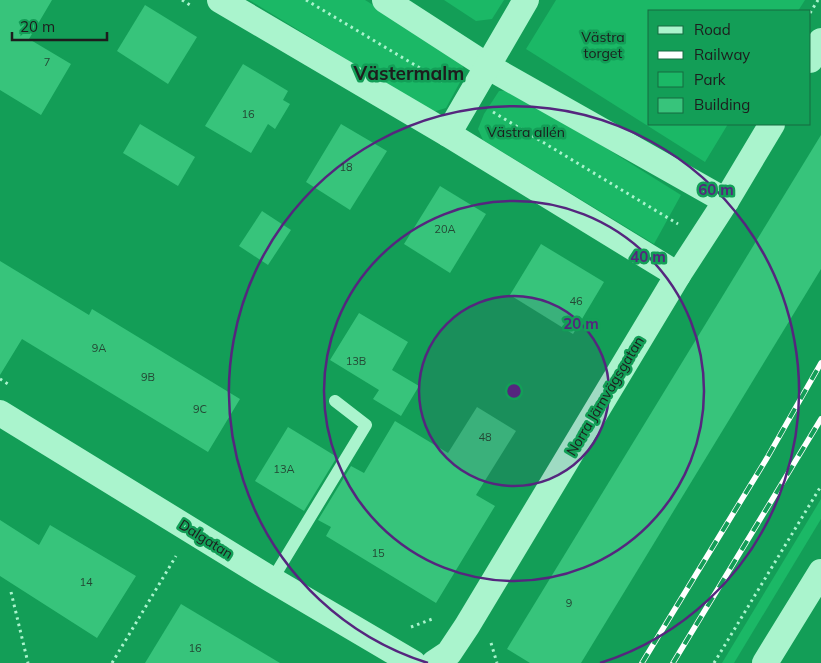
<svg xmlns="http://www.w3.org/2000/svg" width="821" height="663" viewBox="0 0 821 663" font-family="Mulish,sans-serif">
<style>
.green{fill:#1bb866}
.building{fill:#37c47b}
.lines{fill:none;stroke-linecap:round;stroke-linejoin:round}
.path{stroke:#aaf4cd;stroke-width:3;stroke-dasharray:2.5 4;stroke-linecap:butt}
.lane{stroke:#aaf4cd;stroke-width:12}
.street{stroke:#aaf4cd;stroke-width:26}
.rail-casing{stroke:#fff;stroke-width:5.5}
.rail{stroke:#139e57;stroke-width:4;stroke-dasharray:11;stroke-linecap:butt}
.ring{fill:none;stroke:#55267e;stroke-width:2.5}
.labels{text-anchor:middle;stroke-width:5;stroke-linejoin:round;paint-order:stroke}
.number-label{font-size:11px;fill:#244734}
.park-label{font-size:14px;fill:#1b1d1c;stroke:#139e57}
.street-label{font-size:14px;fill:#1d1d1d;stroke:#139e57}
.district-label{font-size:19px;font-weight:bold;fill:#1d1d1d;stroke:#139e57}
.centre{fill:#55267e;stroke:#139e57;stroke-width:2.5}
.ring-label{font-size:15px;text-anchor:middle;font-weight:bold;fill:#55267e;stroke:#139e57;stroke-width:5;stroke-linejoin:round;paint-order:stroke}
</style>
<rect width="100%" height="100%" fill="#139e57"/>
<g class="green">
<polygon points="249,0 365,0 460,59 465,73 446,108 433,112"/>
<polygon points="444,0 504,0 492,19 476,21"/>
<polygon points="556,0 805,0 798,11 650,11 650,124 728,124 705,162 526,49"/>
<polygon points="513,90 681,195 654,244 483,140 478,129 484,114 499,91"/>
<polygon points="821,499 821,519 734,663 722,663"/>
</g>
<g class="building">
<polygon points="0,0 52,0 29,39 71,64 41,115 0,90"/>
<polygon points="145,5 197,37 168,84 117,51"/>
<polygon points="243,64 288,91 283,100 290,104 275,129 268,124 251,153 205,126"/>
<polygon points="140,124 195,157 178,186 123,153"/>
<polygon points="341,124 387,151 350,210 306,182"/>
<polygon points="821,135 821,269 581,663 530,663 507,649"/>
<polygon points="440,186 486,214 450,273 404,244"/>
<polygon points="262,211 291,230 268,265 239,246"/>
<polygon points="541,244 604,282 573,334 510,295"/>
<polygon points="0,261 89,315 92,309 240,399 208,452 22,339 0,375"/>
<polygon points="359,313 408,342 392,370 419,386 401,416 373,399 379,390 330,360"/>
<polygon points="477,407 516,431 476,495 495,506 436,603 326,536 331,527 318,520 351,466 364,473 395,421 448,453"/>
<polygon points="288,427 337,457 304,511 255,481"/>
<polygon points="0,520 39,545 50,525 136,576 97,638 0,576"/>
<polygon points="181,604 280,663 145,663"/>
</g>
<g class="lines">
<g class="path">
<polyline points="182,0 190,5"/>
<polyline points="306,0 445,83"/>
<polyline points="810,13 818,0"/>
<polyline points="493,112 678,224"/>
<polyline points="0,379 8,384"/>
<polyline points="11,592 28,663"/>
<polyline points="411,627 435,618"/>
<polyline points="491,643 497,663"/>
<polyline points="112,663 176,556"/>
<polyline points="714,663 821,486"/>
</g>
<polyline class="lane" points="272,580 366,425 335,401"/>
<g class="street">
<polyline points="220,0 448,134 678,275"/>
<polyline points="385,0 487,66 726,201"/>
<polyline points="810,60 821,41"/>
<polyline points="448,134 526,0"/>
<polyline points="0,413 272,580 413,663"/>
<polyline points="434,663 449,653 467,626 678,275 726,201 772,124"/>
<polyline points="765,663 821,572"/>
</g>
<defs>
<g id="rail">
<polyline points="642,663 767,458 821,363"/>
<polyline points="673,663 821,419"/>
</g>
</defs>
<use href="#rail" class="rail-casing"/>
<use href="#rail" class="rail"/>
</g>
<circle cx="514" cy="391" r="95" fill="#55267e" fill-opacity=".12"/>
<g class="ring">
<circle cx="514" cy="391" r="95"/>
<circle cx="514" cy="391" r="190"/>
<path d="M428 663A285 285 0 1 1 600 663"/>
</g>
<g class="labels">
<g class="number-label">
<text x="47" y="66">7</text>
<text x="248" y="118">16</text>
<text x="346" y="171">18</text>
<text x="445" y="233">20A</text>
<text x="576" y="305">46</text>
<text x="99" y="352">9A</text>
<text x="356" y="365">13B</text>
<text x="148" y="381">9B</text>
<text x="200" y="413">9C</text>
<text x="485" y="441">48</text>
<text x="284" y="473">13A</text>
<text x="378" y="557">15</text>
<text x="86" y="586">14</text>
<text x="569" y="607">9</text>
<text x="195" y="652">16</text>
</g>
<g class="park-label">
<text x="603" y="42">Västra<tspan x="603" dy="16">torget</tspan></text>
<text x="526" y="137">Västra allén</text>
</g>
<g class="street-label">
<text transform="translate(605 396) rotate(-59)" y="5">Norra Järnvägsgatan</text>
<text transform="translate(206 539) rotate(32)" y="5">Dalgatan</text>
</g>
<g class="district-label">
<text x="409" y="80">Västermalm</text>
</g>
</g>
<circle cx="514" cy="391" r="8" class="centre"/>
<g class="ring-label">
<text x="716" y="195">60 m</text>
<text x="648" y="262">40 m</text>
<text x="581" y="329">20 m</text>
</g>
<rect x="648" y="10" width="162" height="115" fill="#139e57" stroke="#176a40"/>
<rect x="658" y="26" width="25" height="8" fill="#aaf4cd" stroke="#176a40"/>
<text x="694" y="35" font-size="15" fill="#1d1d1d">Road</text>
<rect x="658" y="51" width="25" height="8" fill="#ffffff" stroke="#176a40"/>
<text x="694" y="60" font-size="15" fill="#1d1d1d">Railway</text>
<rect x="658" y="72" width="25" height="15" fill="#1bb866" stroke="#176a40"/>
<text x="694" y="85" font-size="15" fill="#1d1d1d">Park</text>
<rect x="658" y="98" width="25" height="15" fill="#37c47b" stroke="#176a40"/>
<text x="694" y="110" font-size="15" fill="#1d1d1d">Building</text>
<path d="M12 32v8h95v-8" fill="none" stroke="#1d1d1d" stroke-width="2.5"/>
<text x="20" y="32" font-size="15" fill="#1d1d1d" stroke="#139e57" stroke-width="4" paint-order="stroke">20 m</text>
</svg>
